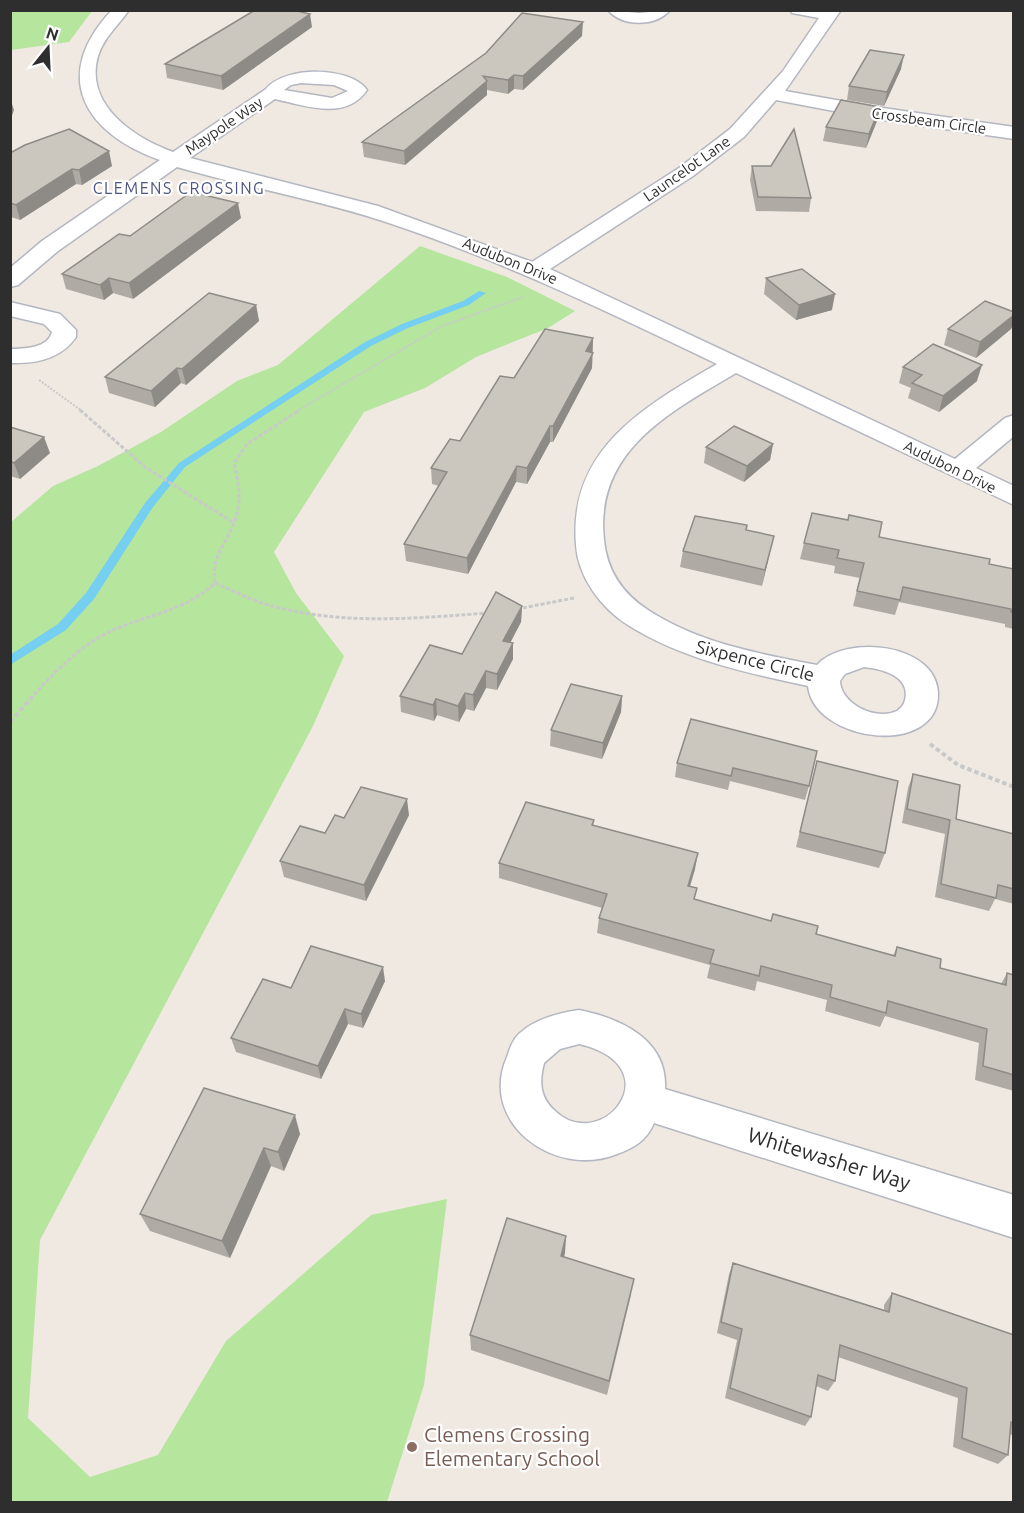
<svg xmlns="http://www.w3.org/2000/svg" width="1024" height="1513" viewBox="0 0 1024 1513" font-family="Ubuntu,sans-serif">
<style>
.green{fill:#b6e59e}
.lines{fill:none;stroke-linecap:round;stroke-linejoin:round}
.stream{fill:#75cff0;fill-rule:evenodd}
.minor-casing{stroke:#b4b7c1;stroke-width:3}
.path-far2{stroke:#c9c9c9;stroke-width:2;stroke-dasharray:2 1.5;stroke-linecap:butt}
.path-far1{stroke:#c9c9c9;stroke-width:3;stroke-dasharray:4 2;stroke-linecap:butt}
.path{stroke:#c9c9c9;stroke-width:4;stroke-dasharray:4.5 3;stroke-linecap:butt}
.minor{fill:#fff;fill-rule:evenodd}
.wall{fill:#afaba4}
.shaded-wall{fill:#8e8b86}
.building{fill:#cbc7bf;stroke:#8e8b86;stroke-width:1.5}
.education-dot{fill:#8d6e63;stroke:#fff;stroke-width:2}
.labels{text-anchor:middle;stroke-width:4.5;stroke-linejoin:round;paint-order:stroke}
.far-street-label{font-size:15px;fill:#2e2e2e;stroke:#fff}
.far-neighbourhood-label{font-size:16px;letter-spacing:1.5px;fill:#4d5680;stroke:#fff}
.street-label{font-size:18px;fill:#2e2e2e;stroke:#fff}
.near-street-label{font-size:21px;fill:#2e2e2e;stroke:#fff}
.near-education-label{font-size:21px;fill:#785e54;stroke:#fff;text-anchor:start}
</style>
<rect width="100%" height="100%" fill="#efe9e1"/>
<g class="green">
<polygon points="11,10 92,10 92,11 69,42 11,50"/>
<polygon points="420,246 507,277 575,311 548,328 476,357 425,388 364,412 274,552 296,593 344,656 313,726 40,1240 28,1418 90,1477 158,1455 226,1341 371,1215 447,1199 424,1385 387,1502 11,1502 10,523 53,486 98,466 161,432 237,381 278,365"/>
</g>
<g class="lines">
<polygon class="stream" points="479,291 486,293 469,305 408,328 371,346 185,467 153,507 94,599 66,630 10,665 10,655 58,624 86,593 145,503 179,463 365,342 402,324 463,301"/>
<defs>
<g id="minor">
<path d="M 112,10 L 129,10 C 118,26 104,37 98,56 C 84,105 134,138 173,152 L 266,89 C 284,66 350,66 367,90 C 346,121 306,106 275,99 L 190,158 L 378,206 L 532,262 L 679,168 L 730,129 L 783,71 L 819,18 L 792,13 L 790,10 L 841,10 L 785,91 L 876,107 L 1014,127 L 1014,139 L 876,119 L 776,100 L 744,137 L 693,176 L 550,269 L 955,459 L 1005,418 L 1014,415 L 1014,436 L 976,468 L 1014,486 L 1014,505 L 736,373 C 670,412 594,451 604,540 C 607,571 622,593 648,610 C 698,643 760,654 817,665 C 845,634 936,643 938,693 C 940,758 814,743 808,686 C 747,673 682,659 628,625 C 601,608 578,577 576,545 C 568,449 645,406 717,364 C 608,312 499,259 383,221 C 316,199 245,187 177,167 L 58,251 L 18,285 L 10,287 L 10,268 L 42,241 L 160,160 C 84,133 50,76 112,10 ZM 301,83 L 334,85 L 348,91 L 332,98 L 284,90 L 291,85 ZM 864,667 C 882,669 911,676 905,700 C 904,705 901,708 897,711 C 875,721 841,704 840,681 L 845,674 Z"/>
<path d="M 608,10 L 639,13 L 670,10 C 656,27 622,27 608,10 Z"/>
<path d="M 10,302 L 60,314 L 76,330 L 76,337 C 61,359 35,364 10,363 L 10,349 C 25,349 48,348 52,332 L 44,324 L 10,316 Z"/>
<path d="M 579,1010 C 619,1018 668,1039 665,1089 L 1014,1195 L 1014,1238 L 654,1123 C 647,1140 634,1148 617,1154 C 555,1179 478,1123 507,1057 C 510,1048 513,1039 520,1033 C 535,1019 559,1013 579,1010 ZM 579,1044 C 674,1066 602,1157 554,1110 C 540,1097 539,1082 544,1063 L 560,1049 Z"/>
</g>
</defs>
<use href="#minor" class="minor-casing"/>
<g class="path-far2">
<polyline points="39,380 82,411"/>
<polyline points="297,411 442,326 523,297"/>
</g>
<g class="path-far1">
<polyline points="80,410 145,467 234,523"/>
<path d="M 215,583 C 236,592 257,603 280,608 C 348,625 419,618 488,613"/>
<polyline points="517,609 574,598"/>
<path d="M 30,699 C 53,674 77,648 107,633 C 143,615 185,612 215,583 C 211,557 225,545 234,523 C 242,503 239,483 234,463 L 247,444 L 300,410"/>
</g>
<g class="path">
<polyline points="10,722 32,697"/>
<polyline points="930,744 958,765 1014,787"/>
</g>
<use href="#minor" class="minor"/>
</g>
<g class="wall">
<polygon points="312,27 223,90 167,78 165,64"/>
<polygon points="582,36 523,90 514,89 508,94 487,90 487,95 405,165 364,157 362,142 486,53"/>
<polygon points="901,69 884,106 847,100 849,86"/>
<polygon points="880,107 877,121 866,148 823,141 826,127"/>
<polygon points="10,153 112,166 82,185 76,184 20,220 11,217"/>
<polygon points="752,166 811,198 809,212 756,211 750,180"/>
<polygon points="241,218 133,299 113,293 104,300 66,289 62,274 130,236"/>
<polygon points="766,278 832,310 796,320 764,294"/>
<polygon points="256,305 259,321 186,385 181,383 155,407 109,393 105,377"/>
<polygon points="1014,312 1014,322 1011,329 976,358 944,345 948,329"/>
<polygon points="593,338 592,368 553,442 550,442 527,484 516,482 468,574 406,561 404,544 439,486 432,484 431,468 460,441 514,378"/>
<polygon points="903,367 977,381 939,412 908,398 911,388 899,383"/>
<polygon points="10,427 50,453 20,479 10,476"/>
<polygon points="773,444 770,460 744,482 704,463 706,447"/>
<polygon points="747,525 746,530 770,552 762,586 680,567 683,551"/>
<polygon points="879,537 989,564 1014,569 1014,629 1005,627 1005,624 899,602 895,615 853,606 860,578 834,573 835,566 800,559 804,543"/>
<polygon points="522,606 521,622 510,642 513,643 513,659 497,690 486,688 474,711 466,709 459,722 437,715 434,721 401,712 400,696 462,654"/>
<polygon points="622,696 621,712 602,759 550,746 551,730"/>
<polygon points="691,719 809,786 805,800 730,781 728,790 675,777 677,763"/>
<polygon points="817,761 885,853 879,868 796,847"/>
<polygon points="913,774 956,819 1014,834 1014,904 995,899 989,911 935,897 945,834 902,823 908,788"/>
<polygon points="409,815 366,901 284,877 280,861 325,833 344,818"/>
<polygon points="594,820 593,826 695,869 690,887 695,900 893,956 897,947 940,968 1001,984 1007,973 1014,975 1014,1091 975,1080 979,1043 885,1016 880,1027 825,1011 827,1000 757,981 755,991 707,978 710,965 597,933 599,918 602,908 499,878 499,863"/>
<polygon points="385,981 363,1028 348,1024 321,1079 236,1052 231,1038 291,988"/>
<polygon points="204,1088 300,1134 284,1171 271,1166 230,1258 150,1231 140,1214"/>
<polygon points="566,1236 564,1257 631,1295 607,1395 471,1350 470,1335"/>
<polygon points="733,1263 884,1310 884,1305 892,1293 1014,1335 1014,1436 1010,1434 1008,1455 998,1464 953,1447 958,1398 838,1357 835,1381 828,1391 816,1386 811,1417 805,1426 725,1398 737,1340 717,1333 729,1274"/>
</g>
<g class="shaded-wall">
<polygon points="310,14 312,27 223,90 221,76"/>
<polygon points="583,22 582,36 523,90 523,76"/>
<polygon points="904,55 901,69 884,106 887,92"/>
<polygon points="514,75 514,89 508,94 508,80"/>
<polygon points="487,81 487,95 405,165 404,151"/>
<polygon points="10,98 14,110 10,121"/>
<polygon points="880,107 877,121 866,148 869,134"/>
<polygon points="109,151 112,166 82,185 79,170"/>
<polygon points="72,169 76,184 20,220 16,205"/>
<polygon points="238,203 241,218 133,299 129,283"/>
<polygon points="109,278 113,293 104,300 100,285"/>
<polygon points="835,294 832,310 796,320 799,305"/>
<polygon points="256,305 259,321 186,385 182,369"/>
<polygon points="1014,315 1014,322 1011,329 976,358 980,342"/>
<polygon points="593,338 592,368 553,442 553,426 586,351"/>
<polygon points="982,365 977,381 939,412 943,396"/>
<polygon points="177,368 181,383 155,407 151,391"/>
<polygon points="550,426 550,442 527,484 527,468"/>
<polygon points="44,437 50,453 20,479 14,463"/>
<polygon points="773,444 770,460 744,482 747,466"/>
<polygon points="517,466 516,482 468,574 467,558"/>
<polygon points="774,536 770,552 762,586 765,570"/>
<polygon points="522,606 521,622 503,657 503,641"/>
<polygon points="513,643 513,659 497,690 497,674"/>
<polygon points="486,671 486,688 474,711 473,695"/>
<polygon points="465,693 466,709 459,722 458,706"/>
<polygon points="622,696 621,712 602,759 603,743"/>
<polygon points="436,699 437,715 434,721 433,705"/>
<polygon points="407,799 409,815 366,901 364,885"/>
<polygon points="698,853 695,869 685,901 688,886"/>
<polygon points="383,967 385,981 363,1028 361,1014"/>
<polygon points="345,1009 348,1024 321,1079 318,1066"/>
<polygon points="295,1115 300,1134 284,1171 278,1152"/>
<polygon points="264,1148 271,1166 230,1258 222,1241"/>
<polygon points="566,1236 565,1253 560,1273 561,1256"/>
</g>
<g class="building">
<polygon points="255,10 293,10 310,14 221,76 165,64"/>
<polygon points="522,13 583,22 523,76 514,75 508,80 483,76 487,81 404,151 362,142 486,53"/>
<polygon points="870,50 904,55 887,92 849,86"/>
<polygon points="841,100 880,107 869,134 826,127"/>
<polygon points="69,129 109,151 79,170 72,169 16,205 10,203 10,153 25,145"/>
<polygon points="794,129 811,198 758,197 752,166 771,166"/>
<polygon points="191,192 238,203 129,283 109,278 100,285 62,274 119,234 130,236"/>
<polygon points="802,269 835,294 799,305 766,278"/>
<polygon points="209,293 256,305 182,369 177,368 151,391 105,377"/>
<polygon points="985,301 1014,312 1014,315 980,342 948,329"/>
<polygon points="545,329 593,338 586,351 593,353 553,426 550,426 527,468 517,466 467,558 404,544 447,472 431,468 450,439 460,441 500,376 514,378"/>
<polygon points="933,344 982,365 943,396 912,383 922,375 903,367"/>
<polygon points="734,426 773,444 747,466 706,447"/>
<polygon points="10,427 44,437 14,463 10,461"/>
<polygon points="812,513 848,520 849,515 882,522 879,537 990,559 989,564 1014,569 1014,613 1011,612 1011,609 903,587 900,600 857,591 864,563 837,558 839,550 804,543"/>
<polygon points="695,516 747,525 746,530 774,536 765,570 683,551"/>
<polygon points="496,592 522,606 503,641 513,643 497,674 486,671 473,695 465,693 458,706 436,699 433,705 400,696 430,645 462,654"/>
<polygon points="571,684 622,696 603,743 551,730"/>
<polygon points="691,719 817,751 809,786 733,768 731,776 677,763"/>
<polygon points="817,761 898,781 885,853 800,832"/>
<polygon points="913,774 960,785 956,819 1014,834 1014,889 998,885 996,898 941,884 950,820 907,809"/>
<polygon points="361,787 407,799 364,885 280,861 300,826 325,833 335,815 344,818"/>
<polygon points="526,802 594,820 592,825 698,853 688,886 697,888 694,899 771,921 773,914 818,926 816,934 895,956 897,947 941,959 940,968 1006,985 1007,973 1014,975 1014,1075 983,1066 987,1029 888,1001 886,1013 830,997 832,985 761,966 759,976 710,963 714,950 599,918 607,894 499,863"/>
<polygon points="311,946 383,967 361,1014 345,1009 318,1066 231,1038 263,979 291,988"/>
<polygon points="204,1088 295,1115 278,1152 264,1148 222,1241 140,1214"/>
<polygon points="507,1218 566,1236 561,1256 634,1279 609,1381 470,1335"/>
<polygon points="733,1263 889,1312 892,1293 1014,1335 1014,1423 1011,1422 1008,1455 962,1438 967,1388 840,1345 835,1381 818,1375 811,1417 730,1388 742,1329 721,1322"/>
</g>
<circle class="education-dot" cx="412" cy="1447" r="6"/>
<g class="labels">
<g class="far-street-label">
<text transform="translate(929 121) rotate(8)" y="5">Crossbeam Circle</text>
<text transform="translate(224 126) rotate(-34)" y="5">Maypole Way</text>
<text transform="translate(687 169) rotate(-35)" y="5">Launcelot Lane</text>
<text transform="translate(510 261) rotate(22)" y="5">Audubon Drive</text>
<text transform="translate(950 467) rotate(26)" y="5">Audubon Drive</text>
</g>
<g class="far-neighbourhood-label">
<text x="179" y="194">CLEMENS CROSSING</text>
</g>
<g class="street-label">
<text transform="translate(755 661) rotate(14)" y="6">Sixpence Circle</text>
</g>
<g class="near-street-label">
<text transform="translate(829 1159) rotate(17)" y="7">Whitewasher Way</text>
</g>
<g class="near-education-label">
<text x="424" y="1442">Clemens Crossing<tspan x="424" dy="24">Elementary School</tspan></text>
</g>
</g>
<rect width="1024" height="1513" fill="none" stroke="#2e2e2e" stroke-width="24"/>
<g transform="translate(48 48) rotate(18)" stroke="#ffffff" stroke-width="4.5" paint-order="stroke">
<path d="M0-4.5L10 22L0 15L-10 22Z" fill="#2e2e2e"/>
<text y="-9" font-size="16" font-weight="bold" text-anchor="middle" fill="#2e2e2e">N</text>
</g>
</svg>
